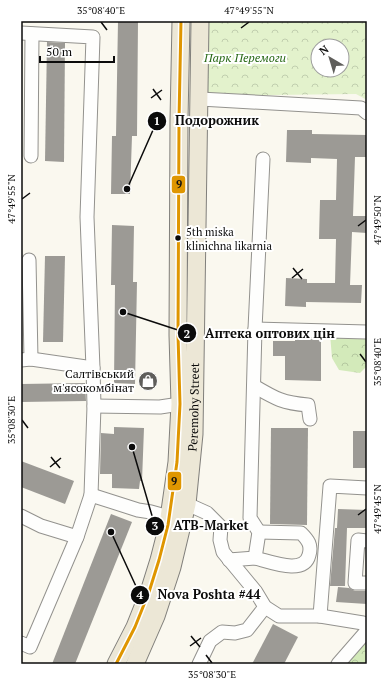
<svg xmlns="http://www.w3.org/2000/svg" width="388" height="685" viewBox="0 0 388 685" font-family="'PT Serif',serif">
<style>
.forest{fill:url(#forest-crowns)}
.park{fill:url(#park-crowns);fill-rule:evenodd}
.building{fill:#9c9a95}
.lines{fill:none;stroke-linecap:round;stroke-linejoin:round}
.minor-casing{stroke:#93928e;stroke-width:15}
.major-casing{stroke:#807f7b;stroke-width:19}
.minor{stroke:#fefefd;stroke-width:13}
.major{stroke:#ece7d6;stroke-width:17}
.bus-1-casing{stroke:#fff;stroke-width:6}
.bus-1{stroke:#df9601;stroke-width:3}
.ticks{fill:none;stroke:#0b0b0b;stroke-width:1.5}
.bus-dot{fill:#0b0b0b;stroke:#fff;stroke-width:1.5}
.labels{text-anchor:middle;stroke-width:4;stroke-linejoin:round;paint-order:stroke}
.bus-label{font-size:11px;fill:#0b0b0b;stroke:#fff;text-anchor:start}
.park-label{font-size:12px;font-style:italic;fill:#286916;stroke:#fff}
.poi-label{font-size:12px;fill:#0b0b0b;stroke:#fff;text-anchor:end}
.street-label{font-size:12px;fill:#0b0b0b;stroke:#fff}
.leader{fill:none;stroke:#0b0b0b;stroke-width:1.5}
.callout-dot{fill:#0b0b0b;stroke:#fff;stroke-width:1.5}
.mark-label{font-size:12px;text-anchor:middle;font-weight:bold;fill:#fff}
.callout-label{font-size:13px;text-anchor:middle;font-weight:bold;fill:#0b0b0b;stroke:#fff;stroke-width:4;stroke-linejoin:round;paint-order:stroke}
.line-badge{stroke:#fff;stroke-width:1.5}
.pale-badge-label{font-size:11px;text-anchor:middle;font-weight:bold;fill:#111}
.neatline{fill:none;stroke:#0b0b0b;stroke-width:1.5}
.ticks-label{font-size:10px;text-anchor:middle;fill:#0b0b0b}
</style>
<defs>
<pattern id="forest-crowns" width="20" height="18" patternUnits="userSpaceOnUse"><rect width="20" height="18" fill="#d3eaba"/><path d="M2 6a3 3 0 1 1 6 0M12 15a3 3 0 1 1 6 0" fill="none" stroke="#b4c79f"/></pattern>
<pattern id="park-crowns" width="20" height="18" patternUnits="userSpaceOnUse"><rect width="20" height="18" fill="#e3f2cc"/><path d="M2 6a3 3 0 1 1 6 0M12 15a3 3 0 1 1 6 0" fill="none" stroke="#c1ceae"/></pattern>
</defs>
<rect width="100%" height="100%" fill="#faf8ef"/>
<g class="forest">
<polygon points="330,334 367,334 367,366 360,373 339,370 332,358"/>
<polygon points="367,633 367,664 340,664"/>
</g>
<path class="park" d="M 209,21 L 367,21 L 367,100 L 356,94 L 207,96 ZM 318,46 L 342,46 L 342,70 L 318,70 Z"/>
<g class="building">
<polygon points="118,21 138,21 137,136 132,136 130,194 111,194 112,136 116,136"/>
<polygon points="47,42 65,43 64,162 45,161"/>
<polygon points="287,130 312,130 312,134 367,135 366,157 355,157 353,216 367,216 367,233 352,232 350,285 362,285 361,303 306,302 306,307 285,306 286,278 307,279 307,283 335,283 336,239 319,239 320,200 336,200 337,159 311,158 311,163 286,162"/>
<polygon points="112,225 134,226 133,282 137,282 135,384 114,383 115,285 111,285"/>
<polygon points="45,256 65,256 63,342 43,342"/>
<polygon points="295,338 321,339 321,381 285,380 285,356 273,356 273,341 295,341"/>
<polygon points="85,383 86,401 21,402 21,384"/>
<polygon points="114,427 144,428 142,481 140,481 139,489 112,488 112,474 100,474 101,433 114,434"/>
<polygon points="271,428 308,428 307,525 270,524"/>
<rect x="353" y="431" width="14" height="37"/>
<polygon points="21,461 74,481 65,504 21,487"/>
<polygon points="338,509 367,510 367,528 347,528 345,586 330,586 335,528 337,528"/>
<polygon points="111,514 132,522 75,664 52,664"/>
<polygon points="338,587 349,588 355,591 367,591 367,604 336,602"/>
<polygon points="273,624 298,637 284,664 252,664"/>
</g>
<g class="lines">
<defs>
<g id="minor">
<polyline points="21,33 93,37 87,217 93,368"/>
<polyline points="200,99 361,108 367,113"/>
<polyline points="31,156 32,34"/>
<polyline points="29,260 31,359"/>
<polyline points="255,329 367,332"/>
<polyline points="21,360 31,359 93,368 94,406 91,495"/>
<path d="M 254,386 C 276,399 283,403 308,405 L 310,419"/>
<polyline points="94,406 160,407 180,404"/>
<polyline points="187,504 207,513 221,527 220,540 223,552 256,592 265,607 279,616 320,616 330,486 367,488"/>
<polyline points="21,516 41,526 77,537 91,495 138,510 151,512 169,517"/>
<polyline points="367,541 358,540 355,583 367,583"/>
<path d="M 255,558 C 269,561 304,576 309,555 C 312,545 308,540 301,533 L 259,532"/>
<polyline points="229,560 255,558 259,532 250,518 255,329 263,159"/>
<polyline points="320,616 363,623 367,628"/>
<polyline points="21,643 30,647 77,537"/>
<polyline points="199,664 210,641 222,632 235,633 247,630 265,607"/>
<polyline points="338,664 365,633 367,628"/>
</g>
<g id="major">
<polyline points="116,664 135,627 149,592 159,560 168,525 177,462 180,404 178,335 179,120 181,21"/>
<path id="s1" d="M 135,664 L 156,616 L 172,567 L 187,504 L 194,434 L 200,21"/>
</g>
</defs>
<use href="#minor" class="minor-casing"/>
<use href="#major" class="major-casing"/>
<use href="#minor" class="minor"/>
<use href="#major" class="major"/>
<defs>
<polyline id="bus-1" points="116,664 135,627 149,592 159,560 168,525 177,462 180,404 178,335 179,120 181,21"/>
</defs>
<use href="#bus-1" class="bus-1-casing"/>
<use href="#bus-1" class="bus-1"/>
</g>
<path class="ticks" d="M 101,22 L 107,30M 241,28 L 249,22M 153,89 L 161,100M 151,98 L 162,90M 22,199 L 30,193M 358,226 L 366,220M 293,268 L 302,279M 292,278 L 303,269M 360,354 L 366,362M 22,420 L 28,428M 51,457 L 60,468M 50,467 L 61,458M 358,515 L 366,509M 191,636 L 200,647M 190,646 L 201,638M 206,655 L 212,663"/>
<defs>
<symbol id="shop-disc" viewBox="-11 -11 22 22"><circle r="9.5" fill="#5f5e5b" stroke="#fff"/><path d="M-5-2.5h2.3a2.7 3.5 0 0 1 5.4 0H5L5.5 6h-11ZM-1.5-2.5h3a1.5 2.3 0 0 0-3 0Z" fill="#fff"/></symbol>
</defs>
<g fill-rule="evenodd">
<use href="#shop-disc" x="137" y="370" width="22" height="22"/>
</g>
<circle class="bus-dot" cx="178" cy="238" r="3.5"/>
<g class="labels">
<g class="bus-label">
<text x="186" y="236">5th miska<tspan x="186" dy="14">klinichna likarnia</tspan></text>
</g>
<g class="park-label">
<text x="245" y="62">Парк Перемоги</text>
</g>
<g class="poi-label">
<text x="134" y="378">Салтівський<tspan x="134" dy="14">м'ясокомбінат</tspan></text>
</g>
<g class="street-label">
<text dy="4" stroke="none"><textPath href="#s1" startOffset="266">Peremohy Street</textPath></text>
</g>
</g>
<path class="leader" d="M127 189L157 121M123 312L187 333M132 447L155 526M111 532L140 595"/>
<g class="callout-dot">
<circle cx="127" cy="189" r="4"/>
<circle cx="123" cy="312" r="4"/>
<circle cx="132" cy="447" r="4"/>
<circle cx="111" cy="532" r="4"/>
<circle cx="157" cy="121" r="10"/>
<circle cx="187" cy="333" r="10"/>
<circle cx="155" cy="526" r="10"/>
<circle cx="140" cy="595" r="10"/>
</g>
<g class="mark-label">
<text x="157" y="125">1</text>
<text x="187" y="338">2</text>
<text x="155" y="530">3</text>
<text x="140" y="599">4</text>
</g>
<g class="callout-label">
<text x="217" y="125">Подорожник</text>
<text x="270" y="338">Аптека оптових цін</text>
<text x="211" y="530">ATB-Market</text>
<text x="209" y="599">Nova Poshta #44</text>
</g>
<g class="line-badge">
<rect x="171" y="175" width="15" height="19" rx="4" fill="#df9601"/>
<rect x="167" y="471" width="15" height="20" rx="4" fill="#df9601"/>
</g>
<g class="pale-badge-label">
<text x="179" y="188">9</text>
<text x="174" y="485">9</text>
</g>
<rect width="388" height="685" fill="none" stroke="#ffffff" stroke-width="44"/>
<g transform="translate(330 58) rotate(322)"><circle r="19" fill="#ffffff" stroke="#9d9d9d"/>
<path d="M0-3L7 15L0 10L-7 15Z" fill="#5f5e5b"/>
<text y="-6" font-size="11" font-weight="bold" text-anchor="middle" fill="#0b0b0b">N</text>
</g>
<path d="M40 56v6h74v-6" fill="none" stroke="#0b0b0b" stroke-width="2"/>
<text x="46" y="56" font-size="12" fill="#0b0b0b" stroke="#ffffff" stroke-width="3" paint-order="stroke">50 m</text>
<rect x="22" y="22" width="344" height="641" class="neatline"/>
<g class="ticks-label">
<text x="101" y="14">35°08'40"E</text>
<text x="249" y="14">47°49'55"N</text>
<text transform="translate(11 199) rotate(-90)" y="4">47°49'55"N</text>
<text transform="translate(377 220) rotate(-90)" y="4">47°49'50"N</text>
<text transform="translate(377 362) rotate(-90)" y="4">35°08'40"E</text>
<text transform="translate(11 420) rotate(-90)" y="4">35°08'30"E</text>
<text transform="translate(377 509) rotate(-90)" y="4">47°49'45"N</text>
<text x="212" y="678">35°08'30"E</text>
</g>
</svg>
